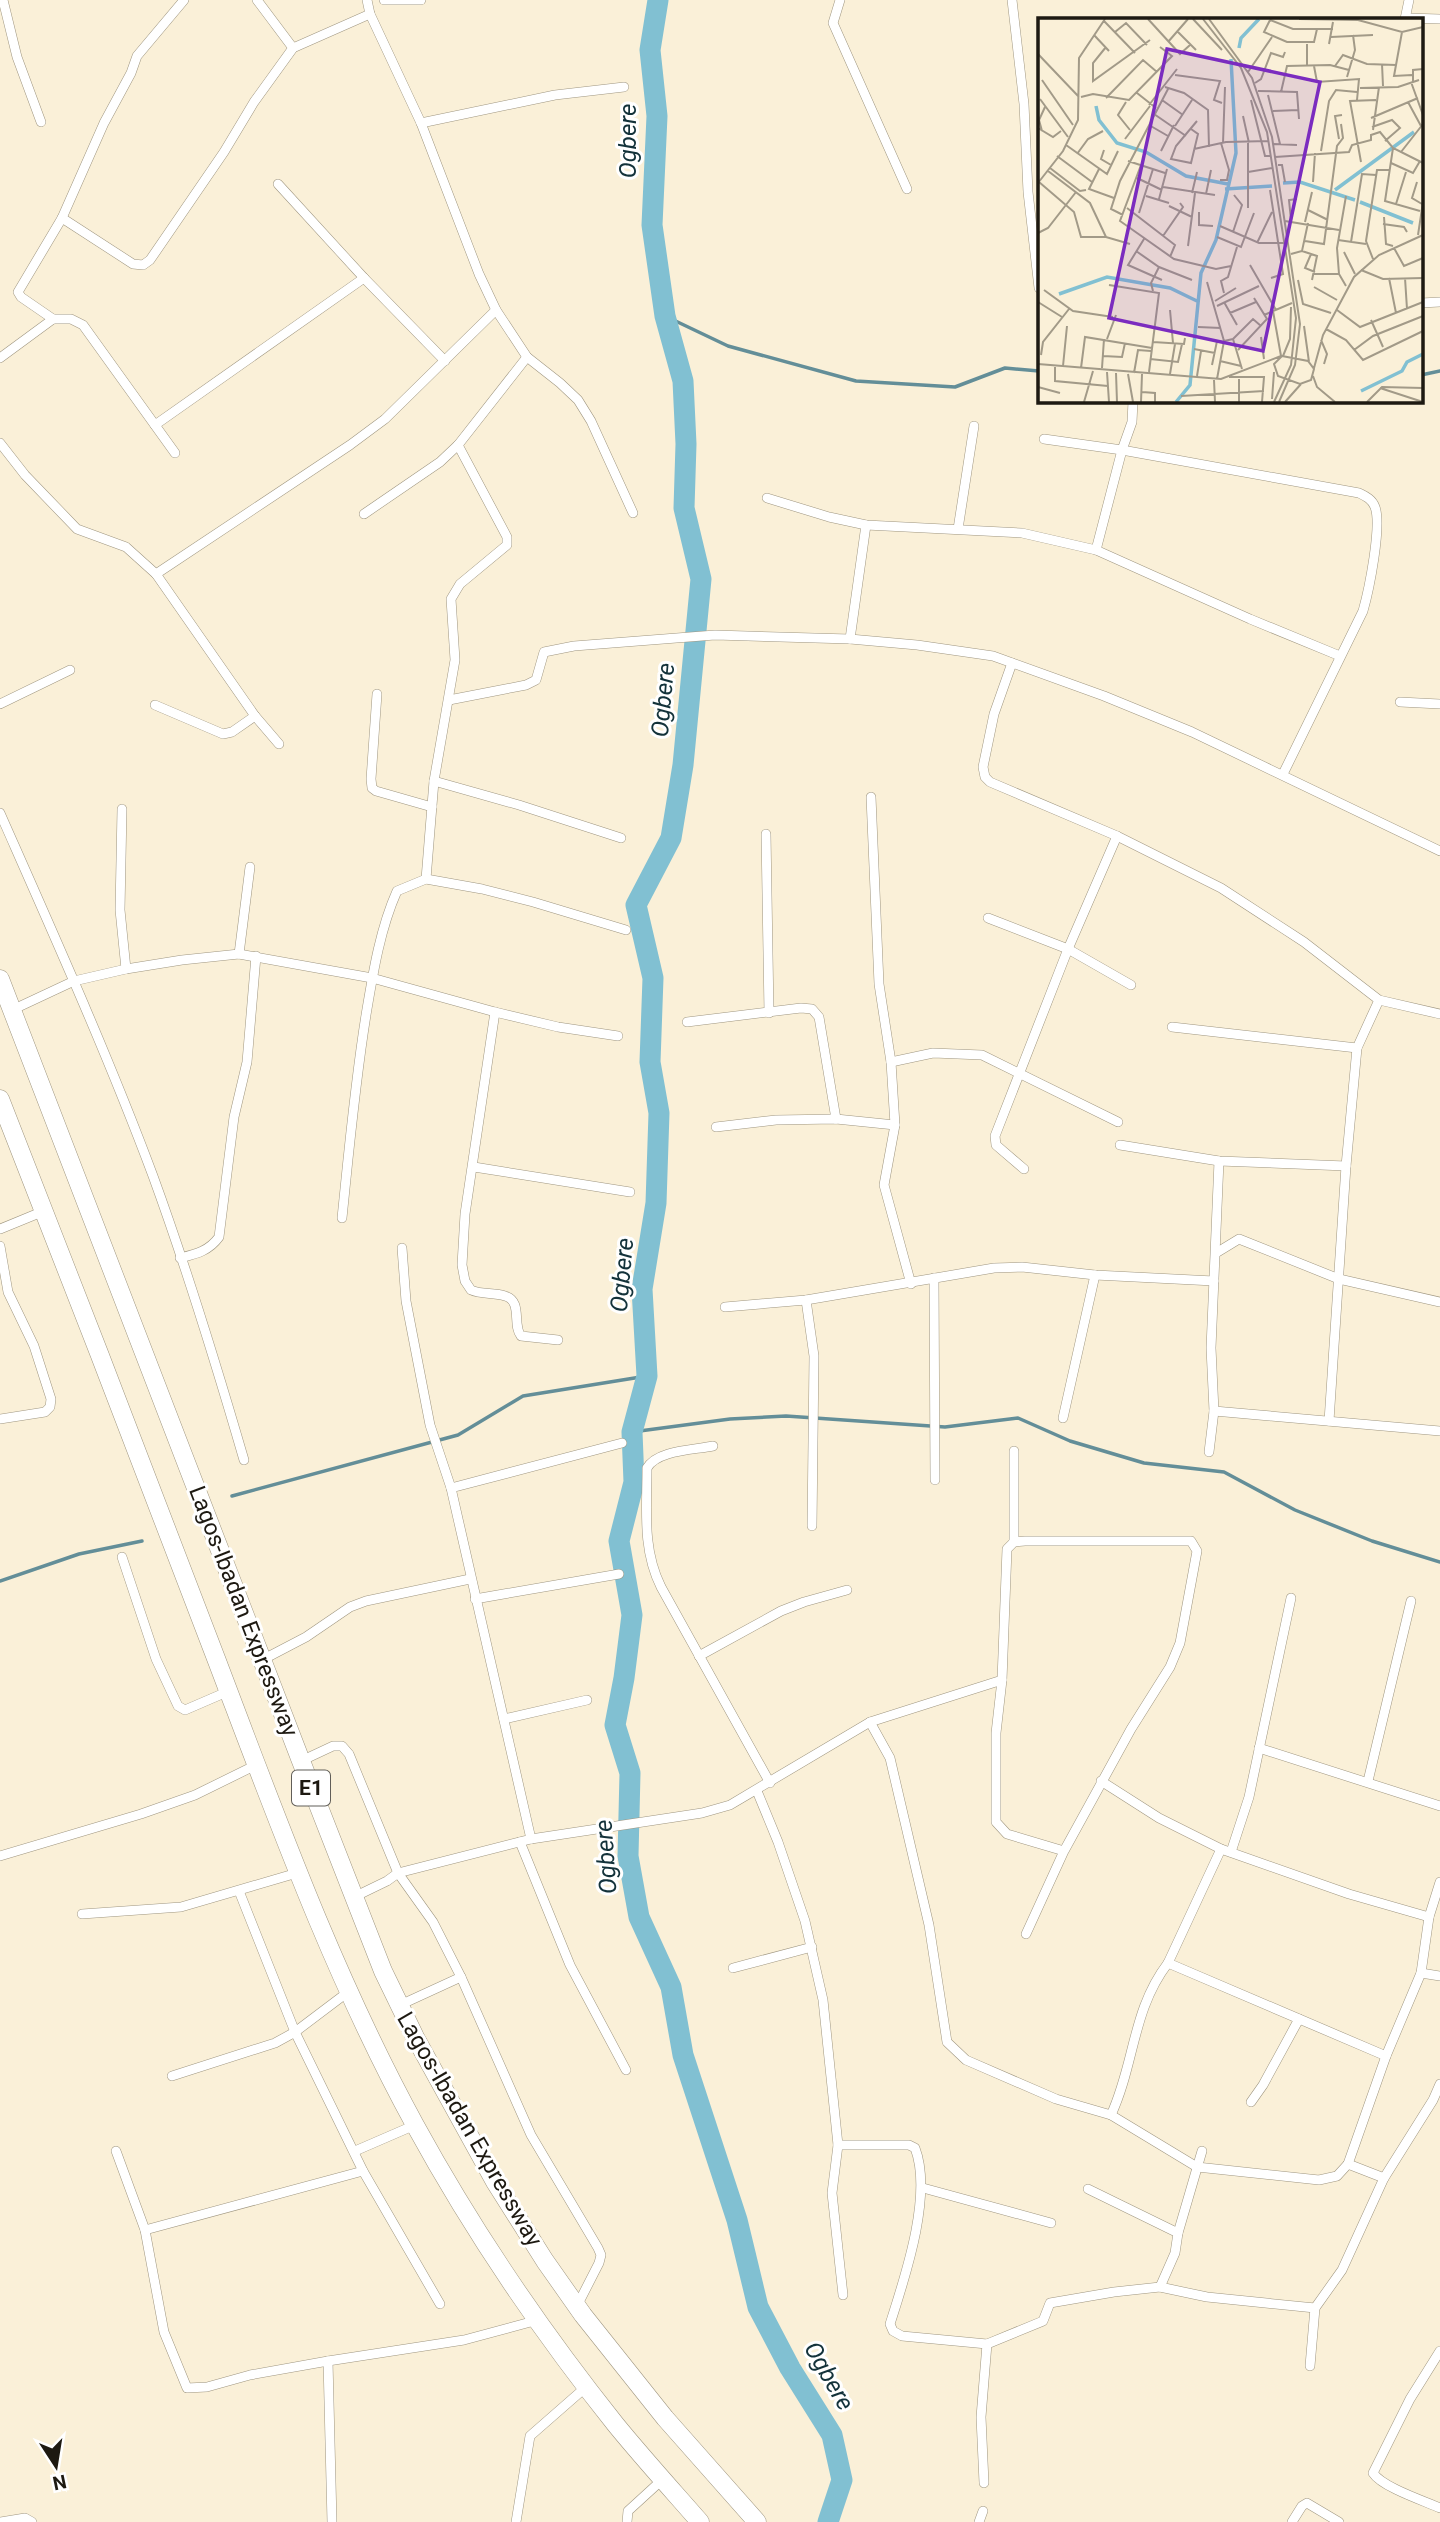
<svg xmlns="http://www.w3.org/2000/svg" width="1440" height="2522" viewBox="0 0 1440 2522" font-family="Roboto,sans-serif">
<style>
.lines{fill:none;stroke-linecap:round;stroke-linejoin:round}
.stream{stroke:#638e98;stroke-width:3.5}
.river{stroke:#81c0d2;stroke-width:21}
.street-casing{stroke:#9f9680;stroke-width:10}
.highway-casing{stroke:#9f9680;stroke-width:19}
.street{stroke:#fff;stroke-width:9}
.highway{stroke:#fff;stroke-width:18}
.labels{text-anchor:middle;stroke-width:6;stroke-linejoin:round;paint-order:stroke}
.shield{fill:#fff;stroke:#615e58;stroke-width:2}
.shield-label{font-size:21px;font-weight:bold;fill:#1d1911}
.street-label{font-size:23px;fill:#1d1911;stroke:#fff}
.water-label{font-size:24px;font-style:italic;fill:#13323a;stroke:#fff}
.inset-river{fill:none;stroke:#81c0d2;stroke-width:3.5}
.inset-road{fill:none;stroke:#a29a88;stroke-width:2}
.view{fill:#7b2cbf;fill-opacity:0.15;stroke:#7b2cbf;stroke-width:3.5}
.inset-edge{fill:none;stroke:#1d1911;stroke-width:3.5}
</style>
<rect width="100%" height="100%" fill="#faf0d8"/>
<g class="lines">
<g class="stream">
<polyline points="665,316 728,346 856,381 955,387 1005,368 1039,371"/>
<polyline points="1421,375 1440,371"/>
<polyline points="632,1432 730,1419 786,1416 945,1427 1018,1418 1070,1441 1144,1463 1224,1472 1295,1510 1372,1541 1440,1562"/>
<polyline points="232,1496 458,1435 523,1396 647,1376"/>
<polyline points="0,1581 79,1554 142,1541"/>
</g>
<polyline class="river" points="658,0 650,50 657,116 652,225 665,316 683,381 686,444 684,508 701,579 683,765 671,838 636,905 653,978 650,1062 659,1113 656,1203 642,1289 647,1376 632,1432 634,1482 619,1541 632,1615 624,1678 615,1725 630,1773 628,1856 639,1917 671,1987 683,2055 737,2220 758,2307 790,2368 832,2435 842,2480 828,2522"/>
<defs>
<g id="street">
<polyline points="3,0 17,57 41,122"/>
<polyline points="257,0 293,48"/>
<polyline points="367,0 370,14 421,123 479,274 496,310 527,357 560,383 578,400 591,421 633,513"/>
<polyline points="384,0 421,0"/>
<polyline points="840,0 833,23 907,189"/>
<polyline points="1012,0 1024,104 1028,192 1039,288"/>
<polyline points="1407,18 1440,19"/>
<polyline points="1405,19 1409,0"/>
<polyline points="421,123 555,95 624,87"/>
<polyline points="278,184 364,278 445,361"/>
<polyline points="62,218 133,264 143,265 150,260 224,152 254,102 293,48 370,14"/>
<polyline points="1421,303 1440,302"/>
<polyline points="0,358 53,319"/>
<polyline points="155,425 364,278"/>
<path d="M 1044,439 L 1122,450 L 1359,493 C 1365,496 1372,499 1375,507 C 1382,526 1369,590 1363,611 L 1283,774"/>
<polyline points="0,443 25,475 77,529 126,547 156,574 255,716 279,744"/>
<polyline points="175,453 83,325 71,319 53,319 21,297 18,292 62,218 104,123 131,73 137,56 184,0"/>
<polyline points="767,498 829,517 866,525 1022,533 1096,550 1250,619 1340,656"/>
<polyline points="364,514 440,462 458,445 527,357"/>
<polyline points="958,529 974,426"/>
<polyline points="1096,550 1122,450 1132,422 1133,401"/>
<polyline points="156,574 350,445 385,419 496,310"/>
<polyline points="850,639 866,525"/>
<polyline points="1012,663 994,714 983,767 985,777 990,782 1117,836 1221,888 1304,942 1379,1000 1440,1014"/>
<polyline points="377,694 371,779 372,788 376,791 432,807"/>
<polyline points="449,700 526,685 536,680 544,652 574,646 715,635 850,639 917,645 993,656 1104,696 1192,732 1440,851"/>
<polyline points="1400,702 1440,704"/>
<polyline points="0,704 70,670"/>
<polyline points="155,705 223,734 232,732 255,716"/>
<polyline points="434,781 519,805 621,838"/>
<polyline points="871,797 879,984 891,1062 895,1125 884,1185 911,1284"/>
<polyline points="122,809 120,910 126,969"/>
<path d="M 0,813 C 53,933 107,1053 153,1176 C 187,1269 216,1364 244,1460"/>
<polyline points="766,834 769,1013"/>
<polyline points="426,879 434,781 455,660 451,599 460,584 507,545 507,537 458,445"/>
<polyline points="988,918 1068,949 1131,985"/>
<polyline points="239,954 250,867"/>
<polyline points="12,1010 74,981 126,969 182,960 239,954 372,978 495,1012 558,1027 618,1036"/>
<path d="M 495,1012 L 465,1214 L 462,1265 L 465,1281 L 471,1290 C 482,1295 494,1292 505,1296 C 523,1301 512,1325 521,1336 L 558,1340"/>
<polyline points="687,1022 801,1008 812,1009 819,1017 836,1119"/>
<polyline points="1172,1027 1357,1048"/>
<polyline points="891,1062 933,1053 982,1055 1118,1122"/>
<polyline points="716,1127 776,1120 836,1119 895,1125"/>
<polyline points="1120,1145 1219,1161 1346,1166"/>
<polyline points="474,1167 630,1192"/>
<polyline points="1024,1169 996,1145 995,1136 1068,949 1117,836"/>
<path d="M 342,1218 C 349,1150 355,1083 366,1015 C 373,973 380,929 397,891 L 426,879 L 482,889 L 533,902 L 626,930"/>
<polyline points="0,1229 44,1211"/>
<polyline points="0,1246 8,1292 34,1346 51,1399 50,1407 45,1412 0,1419"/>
<polyline points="402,1248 406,1301 430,1425 451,1488 531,1839"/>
<polyline points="1216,1253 1239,1239 1339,1279 1440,1302"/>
<path d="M 180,1258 C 196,1254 209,1251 219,1237 L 234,1117 L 247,1062 L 256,956"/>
<polyline points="934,1278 935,1480"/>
<polyline points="806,1300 814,1356 812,1526"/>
<polyline points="725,1307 806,1300 994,1268 1022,1267 1095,1275 1214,1281"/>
<polyline points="1214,1411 1440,1431"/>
<polyline points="1063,1418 1095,1275"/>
<polyline points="1329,1421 1346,1166 1357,1048 1379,1000"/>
<path d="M 713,1446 C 694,1450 657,1450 647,1468 C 647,1510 642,1549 661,1587 L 770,1783"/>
<polyline points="1014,1451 1014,1542"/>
<polyline points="1209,1452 1214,1411 1211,1348 1219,1161"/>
<polyline points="451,1488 622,1443"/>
<polyline points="122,1557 156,1659 178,1706 185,1710 229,1691"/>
<polyline points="475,1599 619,1574"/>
<polyline points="699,1656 781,1611 804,1602 847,1590"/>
<polyline points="262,1660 306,1637 350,1607 366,1601 470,1579"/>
<polyline points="504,1719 587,1700"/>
<polyline points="870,1722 890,1758 929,1925 947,2042 966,2060 1056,2099 1111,2115 1197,2167 1319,2180 1337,2176 1348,2164 1384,2178"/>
<polyline points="1259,1748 1440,1806"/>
<polyline points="301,1761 333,1746 342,1746 349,1754 398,1873 433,1922 461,1977 531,2135 598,2248 601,2255 599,2263 577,2306"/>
<polyline points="1101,1781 1159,1818 1221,1849 1349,1894 1429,1917"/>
<polyline points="1368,1781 1411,1601"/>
<polyline points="757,1791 778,1842 805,1921 823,2000 838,2145 832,2193 843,2295"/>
<polyline points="520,1842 570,1965 626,2070"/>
<polyline points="1231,1852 1249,1797 1291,1598"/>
<polyline points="0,1856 141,1814 195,1795 256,1765"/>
<polyline points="239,1891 295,2032 363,2171 440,2304"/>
<polyline points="354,1897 387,1881 398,1873 531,1839 702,1813 730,1805 870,1722 1002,1680"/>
<polyline points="82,1914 181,1907 297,1873"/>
<polyline points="1026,1934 1064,1851 1131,1729 1170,1667 1180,1643 1197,1551 1191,1541 1025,1541 1014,1542 1007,1549 1002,1680 996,1733 996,1822 1007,1834 1064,1851"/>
<polyline points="1168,1963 1386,2056"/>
<polyline points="733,1968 812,1947"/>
<polyline points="1421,1973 1440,1976"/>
<polyline points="400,2005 461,1977"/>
<polyline points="172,2076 275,2043 295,2032 348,1992"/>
<polyline points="1251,2102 1263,2085 1299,2019"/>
<path d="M 1111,2115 C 1135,2063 1132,2010 1168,1963 L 1221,1849"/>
<path d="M 838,2145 L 909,2145 L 915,2148 C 933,2195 905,2277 890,2324 L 893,2331 L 902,2336 L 987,2344 L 1043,2321 L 1050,2303 L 1114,2292 L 1160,2287 L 1207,2297 L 1315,2308"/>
<polyline points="116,2151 145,2230 164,2332 187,2388 207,2387 250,2375 328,2361 464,2340 538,2320"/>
<polyline points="355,2151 415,2125"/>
<polyline points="1348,2164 1386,2056 1421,1973 1429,1917 1440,1882"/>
<polyline points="923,2188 1051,2223"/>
<polyline points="1088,2189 1178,2233"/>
<polyline points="145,2230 363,2171"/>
<polyline points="1160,2287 1175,2253 1178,2233 1202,2151"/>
<path d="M 1440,2351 L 1410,2399 L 1373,2473 C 1382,2487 1424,2501 1440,2508"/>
<polyline points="328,2361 332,2522"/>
<polyline points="1310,2366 1315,2308 1342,2270 1384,2178 1433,2100 1440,2084"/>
<polyline points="984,2483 981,2417 987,2344"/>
<polyline points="0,2522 25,2518 32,2522"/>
<polyline points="516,2522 530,2436 586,2387"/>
<polyline points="627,2522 628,2511 663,2479"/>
<polyline points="979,2522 983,2511"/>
<polyline points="1292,2522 1302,2506 1307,2503 1339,2522"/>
</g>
<g id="highway">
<polyline points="0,979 301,1761 383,1971 415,2037 495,2182 545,2261 583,2315 665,2418 757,2522"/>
<path d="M 0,1099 C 74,1286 145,1473 217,1661 C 277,1819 334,1977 415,2125 C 473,2231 541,2331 616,2425 C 643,2458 672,2490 700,2522"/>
</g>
</defs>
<use href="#street" class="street-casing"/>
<use href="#highway" class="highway-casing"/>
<use href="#street" class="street"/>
<use href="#highway" class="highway"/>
</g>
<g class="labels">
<rect class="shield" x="292" y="1770.5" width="38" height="35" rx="5"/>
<g class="shield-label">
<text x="311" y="1795">E1</text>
</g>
<g class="street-label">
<text transform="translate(244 1611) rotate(69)" y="8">Lagos-Ibadan Expressway</text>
<text transform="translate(470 2129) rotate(60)" y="8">Lagos-Ibadan Expressway</text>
</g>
<g class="water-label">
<text transform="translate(628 141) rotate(-90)" y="8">Ogbere</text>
<text transform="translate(663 700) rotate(-85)" y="8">Ogbere</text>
<text transform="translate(622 1275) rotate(-85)" y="8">Ogbere</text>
<text transform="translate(606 1857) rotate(-94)" y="8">Ogbere</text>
<text transform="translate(829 2376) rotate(60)" y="8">Ogbere</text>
</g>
</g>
<g transform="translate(1038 18)">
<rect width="385" height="385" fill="#faf0d8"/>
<path class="inset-river" d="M 201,30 L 203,20 L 221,1M 58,88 L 61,102 L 79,125 L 108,134 L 148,158 L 190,166M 245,165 L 262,164 L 317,182M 187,171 L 234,168M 297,172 L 376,114M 322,184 L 375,205M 21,276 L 69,259 L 132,270 L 161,284M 323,373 L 364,353 L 369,344 L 385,336M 138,384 L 152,367 L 163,255 L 178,222 L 198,135 L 193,41"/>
<path class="inset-road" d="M 110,1 L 142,36 L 152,27M 155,1 L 184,32M 165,1 L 203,50 L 229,114 L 258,300 L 253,347 L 236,384M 171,1 L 214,60 L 234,119 L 262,306 L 257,347 L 241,384M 261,1 L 320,2 L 364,14 L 385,9M 232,2 L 226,14 L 249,24 L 276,24 L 279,11M 232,2 L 255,11 L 295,11M 66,3 L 97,35M 139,13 L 158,32M 77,14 L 88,5 L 109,27M 364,14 L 356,58 L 374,57M 56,17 L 71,33M 293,19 L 335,17M 130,24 L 150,1M 269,26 L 269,48M 291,26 L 295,4M 68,29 L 55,45 L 55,63 L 112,22M 0,36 L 41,79M 344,46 L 345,68M 276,48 L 279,64 L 321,61 L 319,82M 297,48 L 305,37 L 329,46 L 358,47M 210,54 L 234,19M 137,57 L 182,63 L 176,82 L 184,85M 309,59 L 317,32 L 315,17M 4,62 L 35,107M 373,64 L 385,97M 375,64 L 375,52 L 385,51M 217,65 L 223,61 L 233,35 L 245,39 L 247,34M 127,69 L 146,75 L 170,92 L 171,129M 322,70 L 360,69 L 381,62M 220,73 L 259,74 L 261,101M 243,74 L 249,48 L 292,47 L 311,52M 99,75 L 118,90M 230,77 L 242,126M 43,79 L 55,76 L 91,82 L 134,38 L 122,29M 68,80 L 105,42 L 119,54M 2,81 L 30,119M 124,82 L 145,97M 213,82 L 227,138 L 233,138M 88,84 L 80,97 L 92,112M 370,84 L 383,108M 111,87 L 139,51M 235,93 L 260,92M 116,96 L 148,118M 205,98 L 211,125M 333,100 L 380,80M 111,107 L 130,118M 137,108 L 154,82M 334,109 L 354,102 L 362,110 L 347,123M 0,110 L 15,119 L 23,113M 153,111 L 160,116 L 153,145 L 133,141 L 138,128 L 159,103M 335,112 L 341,69M 4,113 L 1,102 L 7,89M 87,121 L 112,88M 301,121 L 297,98 L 304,97M 185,125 L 187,69M 210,125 L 210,190M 236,126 L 259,127M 28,127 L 69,156 L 80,133M 355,130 L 347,183 L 382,193M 156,131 L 188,124 L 230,123M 66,132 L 63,141 L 73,147M 123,133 L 136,107M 283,133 L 291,83 L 298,72 L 319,74M 363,134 L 385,106M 39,136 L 50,121 L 65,113M 19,138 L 54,164M 237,139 L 311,134 L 314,127 L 333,122 L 333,117 L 342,114 L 355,130 L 385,145M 90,143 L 127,155M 323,144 L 312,83 L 338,82M 353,145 L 375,155 L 382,143M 103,147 L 82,203 L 136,241 L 178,251 L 193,248M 240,147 L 244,147 L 247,164M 12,150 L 42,173 L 48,172M 61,151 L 51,171 L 76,180M 10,153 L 52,185 L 68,219M 210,154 L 234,150M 99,160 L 124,172M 182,162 L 189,162 L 191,152 L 183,125M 1,164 L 36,194 L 43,219 L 68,219 L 92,226M 275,164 L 277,135M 379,164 L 374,180 L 384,186M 0,165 L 25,133 L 40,102 L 41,40 L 67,1M 125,169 L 177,177M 232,172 L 245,256 L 233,260M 154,175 L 159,154M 168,176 L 173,152M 108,178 L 131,185M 121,181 L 129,151M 358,186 L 368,154M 131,188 L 154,199M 89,190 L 137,227 L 132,239M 270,192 L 290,202M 161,194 L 161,207 L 175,208M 101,195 L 115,151M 85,197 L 73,191 L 82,163 L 130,71M 346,199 L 348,226 L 355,228M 253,202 L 251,182 L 259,181M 247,203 L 301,212M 267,204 L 274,174M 345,206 L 366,209 L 369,214M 182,208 L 221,225 L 246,225M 195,214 L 204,187 L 196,177M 0,215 L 10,210 L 38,174M 380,217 L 385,184M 125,218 L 145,189 L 142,185M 179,219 L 203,229 L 216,195M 106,221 L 90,247 L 124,262M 300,222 L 328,226M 267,223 L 286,226 L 299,128 L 305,120 L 303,106M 313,224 L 324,156 L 338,157M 219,225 L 234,194M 150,228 L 157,175M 356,230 L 366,248 L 385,240M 98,233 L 121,249 L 154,262M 264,233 L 279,238 L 274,262M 306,234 L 317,256M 253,236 L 264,233 L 270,205M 273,236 L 267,250 L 277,254M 335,241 L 328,223 L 339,152 L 352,152M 212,247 L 238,292M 323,252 L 345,261 L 385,260M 276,256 L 301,256M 351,260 L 358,295M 367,260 L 369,291M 260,262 L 265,286 L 293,295M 169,264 L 186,323 L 179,361M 71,267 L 121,275 L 111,354M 308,268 L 301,256 L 299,230 L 308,178M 276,269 L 299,282M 6,272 L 35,293 L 75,299M 115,273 L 113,265 L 121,249M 186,275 L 183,263 L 190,259 L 199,229M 177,283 L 198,270M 0,284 L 24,299M 186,284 L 199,307M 179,288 L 221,268M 132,292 L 135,325M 299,292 L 322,309 L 385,284M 235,293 L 243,338M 192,295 L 218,284M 226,297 L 254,285M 333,302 L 345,329M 266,308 L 271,344M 160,309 L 183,310M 288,311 L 308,322 L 325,342 L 385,313M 223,319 L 226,341M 69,321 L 78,297M 195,321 L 204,351M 283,322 L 289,336 L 286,346M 186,323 L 195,321 L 215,301 L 223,308M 115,324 L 146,326 L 147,320M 156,331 L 177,335M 200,332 L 229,301 L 216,280M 316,332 L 335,318 L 385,298M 3,337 L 5,324 L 31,291M 65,338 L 84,339 L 87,325M 244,338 L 270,343 L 276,351 L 273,362 L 262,366 L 240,358 L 236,346 ZM 245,338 L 252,321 L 253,289M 112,341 L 140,344 L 144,326M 182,343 L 203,348M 0,346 L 183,361 L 243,338M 174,347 L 179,323 L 186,324M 25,348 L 29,308M 17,349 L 17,363 L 70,368M 43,350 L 47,319 L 114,330M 64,350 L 66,321M 276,350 L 285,317 L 316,259 L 341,237 L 385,217M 69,354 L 71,384M 78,355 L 79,384M 96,355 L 100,332 L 113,333M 90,356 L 95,384M 132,356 L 137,326M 159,358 L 163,333M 275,358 L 279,369 L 297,384M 191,359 L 226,359 L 224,384M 176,362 L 177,384M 0,369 L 22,375M 342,370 L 385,384M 104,374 L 117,375 L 117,384M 143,378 L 226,373M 234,381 L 236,354M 46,384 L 55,353M 103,384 L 104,356M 201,384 L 201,361M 247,384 L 263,366M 329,384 L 344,369 L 385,370"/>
<path class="view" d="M 129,31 L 282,64 L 225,333 L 71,300 Z"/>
<rect width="385" height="385" class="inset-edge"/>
</g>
<g transform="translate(56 2466) rotate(168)" stroke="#ffffff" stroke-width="5" paint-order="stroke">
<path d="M0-5L12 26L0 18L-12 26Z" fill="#1d1911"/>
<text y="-10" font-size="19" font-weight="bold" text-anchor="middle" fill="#1d1911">N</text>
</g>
</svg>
